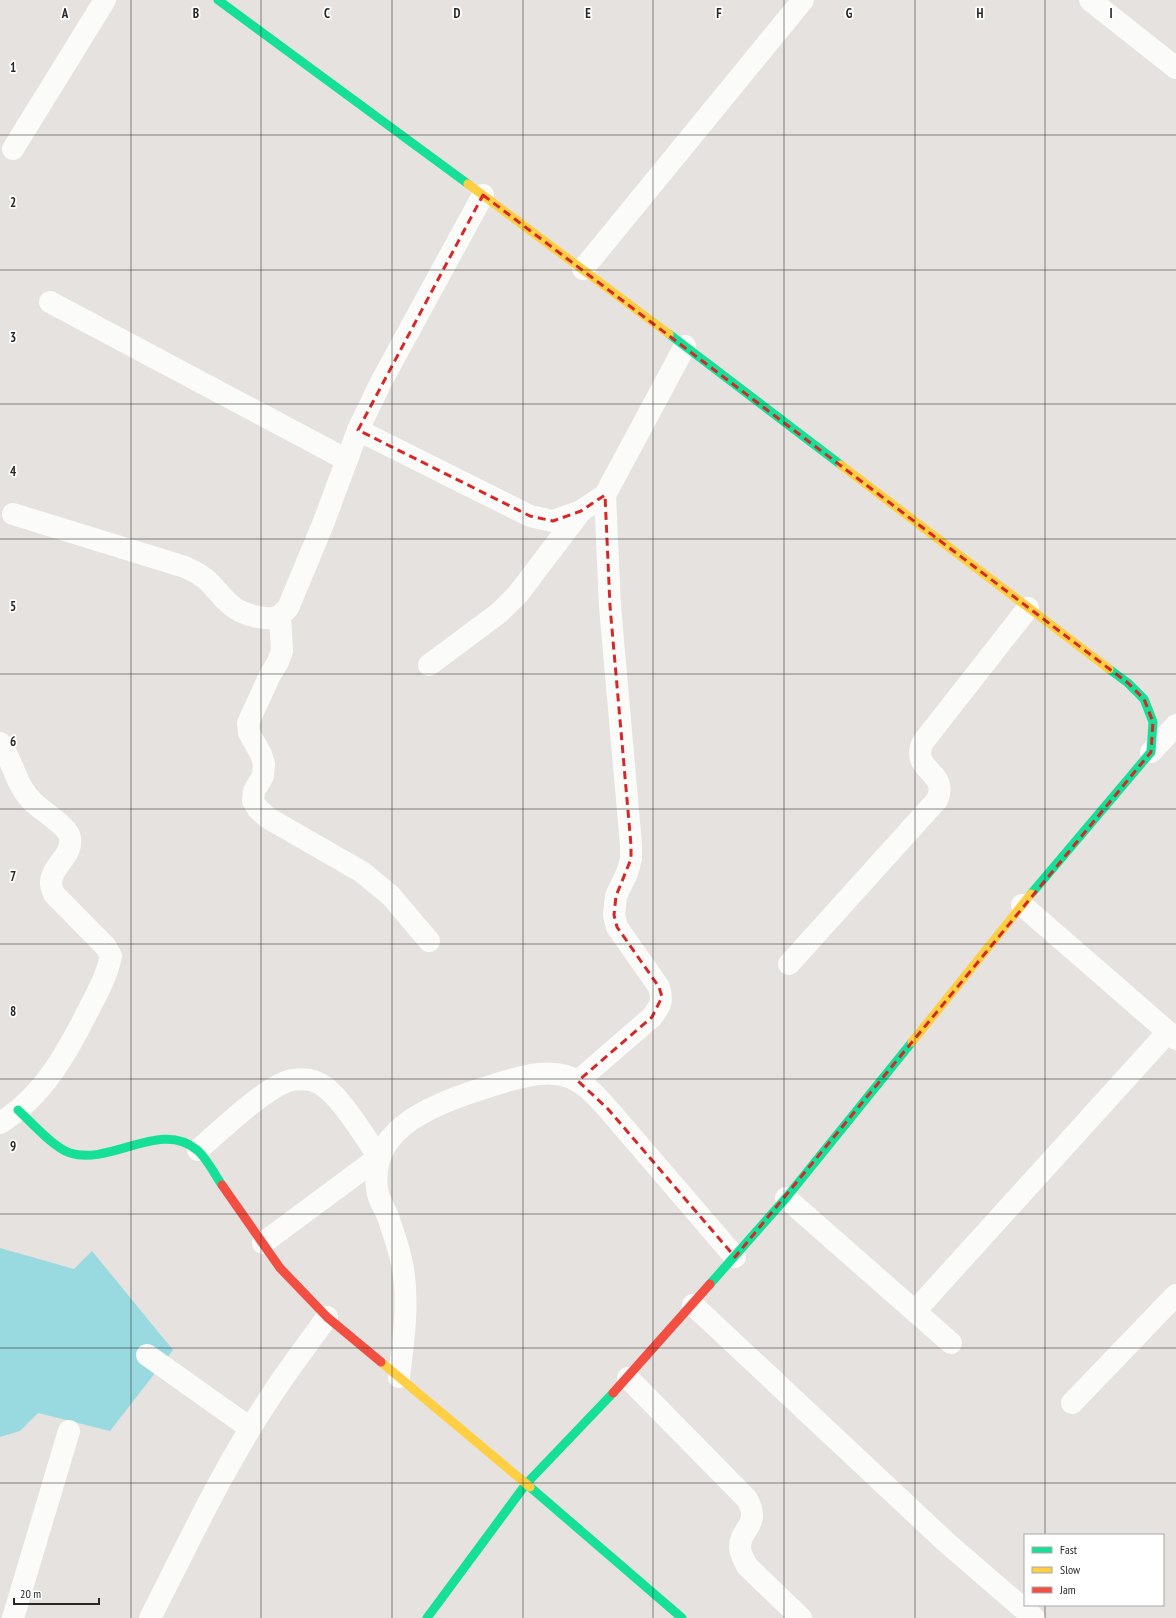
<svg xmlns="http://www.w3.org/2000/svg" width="1176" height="1618" viewBox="0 0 1176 1618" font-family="'PT Sans Narrow',sans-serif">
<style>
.water{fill:#99dae0}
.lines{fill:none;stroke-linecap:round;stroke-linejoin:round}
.street{stroke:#fbfbfa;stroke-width:22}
.fast{stroke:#16e098;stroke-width:9}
.slow{stroke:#ffcf43;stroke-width:9}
.jam{stroke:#f24e42;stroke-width:9}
.marked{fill:none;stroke:#d62828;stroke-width:3;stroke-dasharray:8 5;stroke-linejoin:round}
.grid{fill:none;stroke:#282828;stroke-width:1;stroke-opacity:0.55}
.grid-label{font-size:13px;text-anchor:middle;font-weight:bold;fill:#282828;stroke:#fff;stroke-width:3.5;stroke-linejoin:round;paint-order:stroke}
</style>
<rect width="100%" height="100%" fill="#e6e2df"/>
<polygon class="water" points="0,1248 74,1269 92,1251 173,1350 110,1431 38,1413 20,1431 0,1437"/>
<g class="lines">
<g class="street">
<polyline points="1090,0 1176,68"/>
<polyline points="13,149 105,0"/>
<polyline points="583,269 803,0"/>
<polyline points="50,302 347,460"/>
<polyline points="358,430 530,516 553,521 581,511 605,495 685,346"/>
<path d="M 13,514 L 185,567 C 194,571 202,575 209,582 C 217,590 223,599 232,606 C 242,614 267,622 279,616 C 282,615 285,610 288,608 L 323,524 L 358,430 L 381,382 L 483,195"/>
<polyline points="280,616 282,651 278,662 270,675 248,723 249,733 261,754 264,764 263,776 254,791 253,801 258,809 268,818 362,872 391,896 429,941"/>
<polyline points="429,665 499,613 518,594 581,511"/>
<path d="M 0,743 C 14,762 15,785 33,802 C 42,811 69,827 70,838 C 73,856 52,865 51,882 C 50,886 53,890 54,894 L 106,947 L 111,956 C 107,975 99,990 90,1007 C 68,1051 43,1097 0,1123"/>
<polyline points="1151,752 1176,725"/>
<polyline points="1022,905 1176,1039"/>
<path d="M 789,964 L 937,800 C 950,771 909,771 923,742 L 1028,608"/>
<path d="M 578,1081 L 652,1017 C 661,1005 663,1001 659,987 L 617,927 L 614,915 L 616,896 L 627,873 L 631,859 L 631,845 L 610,606 L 605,495"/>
<path d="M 198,1150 C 218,1133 269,1083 293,1080 C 304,1078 316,1080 325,1087 C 345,1103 364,1136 379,1157 L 263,1243"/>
<polyline points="786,1198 951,1343"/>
<polyline points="693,1305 947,1543 1034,1618"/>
<polyline points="915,1311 1168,1032"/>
<polyline points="147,1355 250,1428"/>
<path d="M 399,1377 C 403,1342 409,1305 403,1269 C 400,1251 394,1234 388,1217 C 385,1209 380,1202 378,1194 C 363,1124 446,1100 497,1084 C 522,1076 555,1066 579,1082 C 591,1089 599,1099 608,1109 L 735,1257"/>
<path d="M 628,1378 L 747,1499 C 762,1526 739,1528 740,1548 C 741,1555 744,1560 747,1566 L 801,1618"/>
<polyline points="1072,1403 1176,1295"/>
<polyline points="13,1618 69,1431"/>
<path d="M 150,1618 C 188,1544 223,1468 269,1399 C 287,1371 308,1344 327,1317"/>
</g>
<g class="fast">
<polyline points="218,0 468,184"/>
<polyline points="669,334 841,465"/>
<polyline points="1031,894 1151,752 1153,722 1144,699 1128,683 1109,669"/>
<path d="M 18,1110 C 31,1122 54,1148 70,1153 C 111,1166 161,1119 197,1150 C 206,1157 215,1175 222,1185"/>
<polyline points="710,1284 786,1198 912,1042"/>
<polyline points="530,1487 682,1618"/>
<polyline points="427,1618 526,1484 613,1393"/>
</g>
<g class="slow">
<polyline points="468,184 669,334"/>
<polyline points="841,465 1109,669"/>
<polyline points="912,1042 1031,894"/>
<polyline points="381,1362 530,1487"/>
</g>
<g class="jam">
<polyline points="222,1185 280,1268 327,1317 381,1362"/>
<polyline points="613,1393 710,1284"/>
</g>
</g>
<path class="marked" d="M 483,195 L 1128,683 L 1144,699 L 1153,722 L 1151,752 L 735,1257 L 608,1109 L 578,1081 L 652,1017 L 662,997 L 659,987 L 617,927 L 614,915 L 616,896 L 631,859 L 631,845 L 610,606 L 605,495 L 581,511 L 553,521 L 530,516 L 358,430 Z"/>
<path class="grid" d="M 131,0 L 131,1618M 261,0 L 261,1618M 392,0 L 392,1618M 523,0 L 523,1618M 653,0 L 653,1618M 784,0 L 784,1618M 915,0 L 915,1618M 1045,0 L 1045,1535M 0,135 L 1176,135M 0,270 L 1176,270M 0,404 L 1176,404M 0,539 L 1176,539M 0,674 L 1176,674M 0,809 L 1176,809M 0,944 L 1176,944M 0,1079 L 1176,1079M 0,1214 L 1176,1214M 0,1348 L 1176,1348M 0,1483 L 1176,1483M 1045,1605 L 1045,1618"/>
<g class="grid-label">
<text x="65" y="18">A</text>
<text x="196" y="18">B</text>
<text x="327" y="18">C</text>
<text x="457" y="18">D</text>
<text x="588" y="18">E</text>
<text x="719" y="18">F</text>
<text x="849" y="18">G</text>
<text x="980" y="18">H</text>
<text x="1111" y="18">I</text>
<text x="13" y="72">1</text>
<text x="13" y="207">2</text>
<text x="13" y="342">3</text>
<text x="13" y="476">4</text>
<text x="13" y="611">5</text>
<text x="13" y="746">6</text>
<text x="13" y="881">7</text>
<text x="13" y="1016">8</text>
<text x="13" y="1151">9</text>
</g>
<rect x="1024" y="1534" width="140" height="72" fill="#ffffff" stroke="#a9a9a9"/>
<rect x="1032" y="1547" width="20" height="6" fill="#16e098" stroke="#a9a9a9"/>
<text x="1060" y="1554" font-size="12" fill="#282828">Fast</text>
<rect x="1032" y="1567" width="20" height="6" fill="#ffcf43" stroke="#a9a9a9"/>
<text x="1060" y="1574" font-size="12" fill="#282828">Slow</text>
<rect x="1032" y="1587" width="20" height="6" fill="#f24e42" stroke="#a9a9a9"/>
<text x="1060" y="1594" font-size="12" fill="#282828">Jam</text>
<path d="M14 1598v6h85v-6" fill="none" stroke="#282828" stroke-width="2"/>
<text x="20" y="1598" font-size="12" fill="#282828" stroke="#ffffff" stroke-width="3" paint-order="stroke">20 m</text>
</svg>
